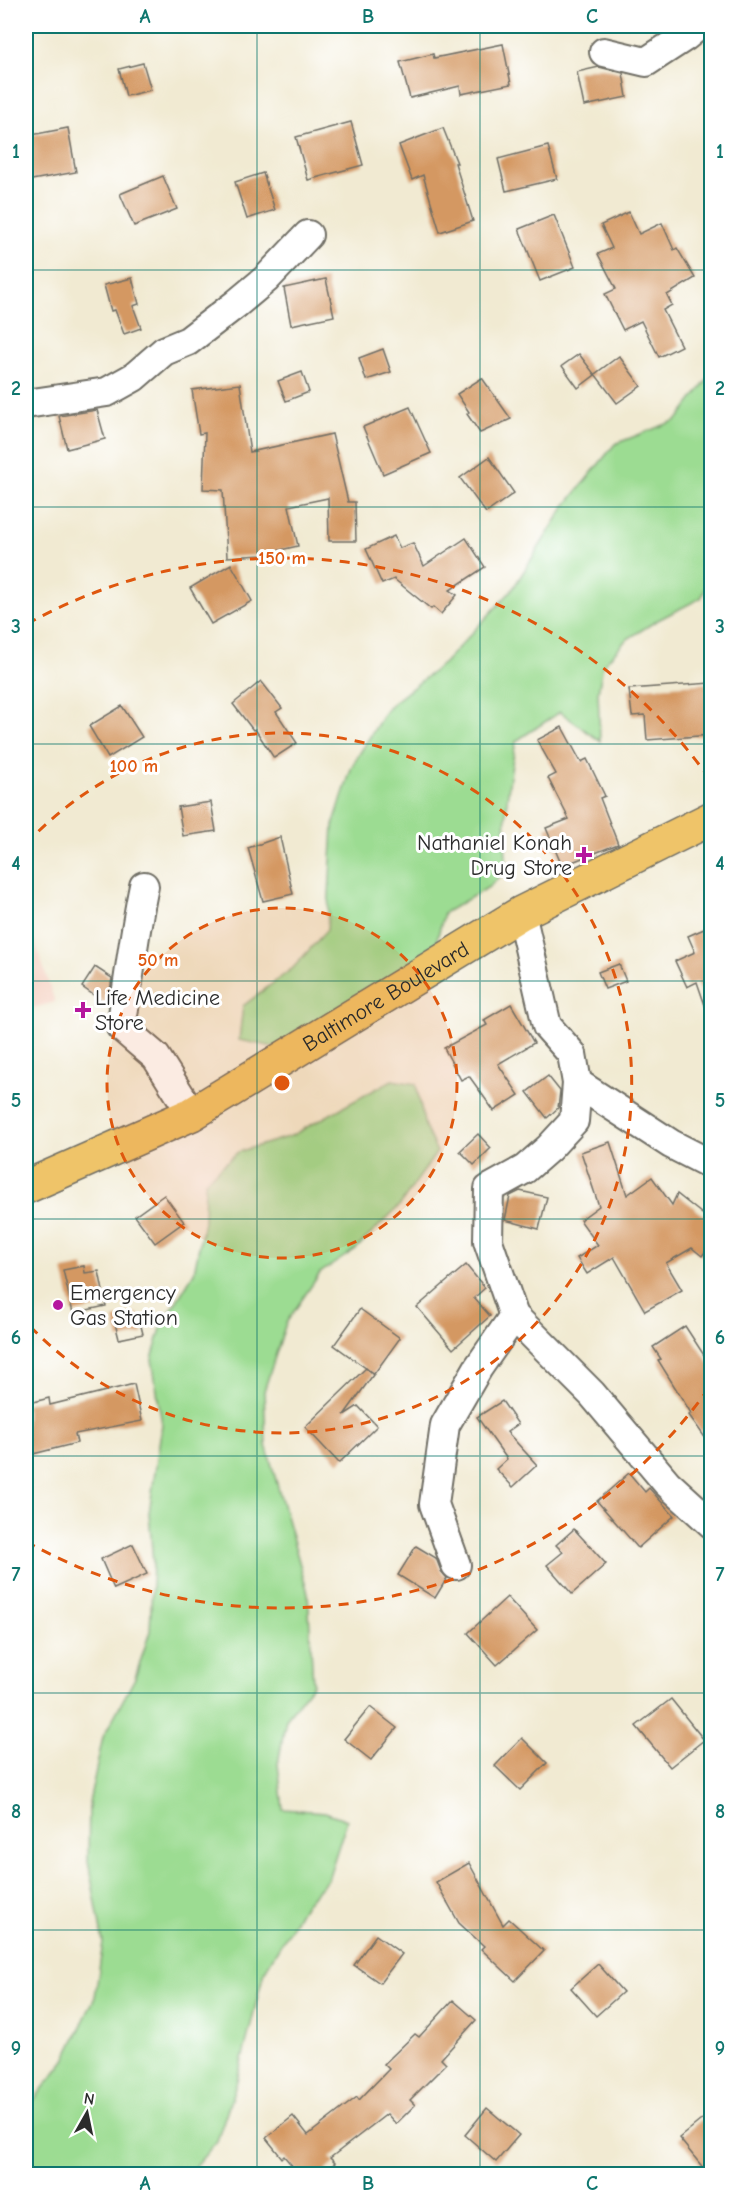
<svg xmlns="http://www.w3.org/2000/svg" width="737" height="2200" viewBox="0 0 737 2200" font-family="'Comic Neue',sans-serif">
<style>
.built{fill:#f5d2c2}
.green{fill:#9cdc92;stroke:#64845e;stroke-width:1.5}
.building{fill:#d49862}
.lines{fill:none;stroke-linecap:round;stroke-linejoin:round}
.street-casing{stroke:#706e65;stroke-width:32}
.highway-casing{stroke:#706e65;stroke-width:36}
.street{stroke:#fff;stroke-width:28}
.highway{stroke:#efc469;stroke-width:33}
.grid{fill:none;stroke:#0f766e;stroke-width:1.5;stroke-opacity:0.55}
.ring{fill:none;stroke:#df570e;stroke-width:3;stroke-dasharray:10 8}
.poi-dot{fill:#b5179e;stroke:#fff;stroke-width:2}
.labels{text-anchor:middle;stroke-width:6;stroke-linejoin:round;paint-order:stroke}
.poi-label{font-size:22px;fill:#2b2b2b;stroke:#fff;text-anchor:start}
.street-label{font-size:22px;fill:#2b2b2b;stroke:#fff}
.centre{fill:#df570e;stroke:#fff;stroke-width:3}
.ring-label{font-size:18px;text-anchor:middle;font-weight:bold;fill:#df570e;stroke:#fff;stroke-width:6;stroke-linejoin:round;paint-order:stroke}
.neatline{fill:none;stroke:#0f766e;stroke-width:2}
.grid-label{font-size:20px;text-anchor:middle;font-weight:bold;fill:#0f766e}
</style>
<rect width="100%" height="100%" fill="#fff"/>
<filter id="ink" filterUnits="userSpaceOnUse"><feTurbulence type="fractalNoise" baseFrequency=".0167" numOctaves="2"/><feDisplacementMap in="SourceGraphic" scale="12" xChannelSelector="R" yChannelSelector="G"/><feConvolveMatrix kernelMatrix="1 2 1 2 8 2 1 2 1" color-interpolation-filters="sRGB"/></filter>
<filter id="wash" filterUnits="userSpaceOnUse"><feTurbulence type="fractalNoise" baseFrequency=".008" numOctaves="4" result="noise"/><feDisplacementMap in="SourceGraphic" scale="24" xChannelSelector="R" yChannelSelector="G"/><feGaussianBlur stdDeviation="1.35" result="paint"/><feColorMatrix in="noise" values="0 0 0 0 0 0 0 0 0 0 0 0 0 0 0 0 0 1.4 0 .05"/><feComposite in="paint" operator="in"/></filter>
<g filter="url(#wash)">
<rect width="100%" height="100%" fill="#f1ead2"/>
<polygon class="built" points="26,915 55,1002 26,1010 26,914"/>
<g class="green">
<path d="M 711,375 L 711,478 L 703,483 L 704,530 L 711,576 L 701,598 L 656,621 L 626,640 L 603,665 L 598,692 L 600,741 L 560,712 L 516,741 C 508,785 502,825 507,870 L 489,887 L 444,913 L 437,939 L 436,978 L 303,1053 L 239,1040 L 243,1006 L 293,968 L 327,930 L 333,826 L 352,766 L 388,707 L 444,663 L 512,590 L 565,506 L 615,444 L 677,420 Z"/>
<polygon points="392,1080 416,1084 425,1127 437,1152 400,1205 356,1249 320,1273 286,1323 264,1391 266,1445 308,1593 313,1684 286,1719 278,1764 283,1809 325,1812 347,1820 328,1879 305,1904 264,1972 236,2084 217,2141 189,2174 26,2174 26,2110 65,2060 95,1997 103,1942 88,1861 89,1803 103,1737 135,1678 150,1631 153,1563 149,1513 162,1424 152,1359 162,1325 194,1273 204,1221 205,1181 238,1152 291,1136"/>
</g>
<g id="blocks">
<g class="building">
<polygon points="503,44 511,84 461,94 460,86 410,98 400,62 433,54 434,58"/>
<polygon points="143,63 151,90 126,96 119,69"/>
<polygon points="599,67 623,73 627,97 584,106 577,72"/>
<polygon points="351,122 363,165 308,180 296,137"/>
<polygon points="68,128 76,172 26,181 26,136"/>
<polygon points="443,128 457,163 455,163 473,221 440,232 423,175 412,180 399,145"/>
<polygon points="548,146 557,179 506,191 498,159"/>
<polygon points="263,173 275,210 247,219 235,182"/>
<polygon points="163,176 177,209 134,226 120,194"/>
<polygon points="629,212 639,234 662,223 674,250 677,248 695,278 667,295 672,305 663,310 681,346 659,357 641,321 623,330 605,294 616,289 598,254 612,248 601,225"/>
<polygon points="554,215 575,267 540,281 519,229"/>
<polygon points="132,278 139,304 133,306 141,328 124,334 115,310 111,311 104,285"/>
<polygon points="326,279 334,316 291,325 284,288"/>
<polygon points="383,349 391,372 366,380 359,358"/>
<polygon points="579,354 595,375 578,388 562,366"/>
<polygon points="619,356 641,386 617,403 595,374"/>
<polygon points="302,372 309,392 286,401 278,381"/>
<polygon points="482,378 511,419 480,433 467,414 469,412 457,394"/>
<polygon points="240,384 250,452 332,434 348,502 355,502 356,541 329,541 328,498 289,506 298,546 263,554 263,555 227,557 223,490 203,489 205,433 199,434 192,390"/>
<polygon points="410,407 431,453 383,474 363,427"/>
<polygon points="97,410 105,439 67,449 59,416"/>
<polygon points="489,457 514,493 486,513 460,478"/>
<polygon points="394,536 400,548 413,543 424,566 466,538 485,567 450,590 457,595 441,614 433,607 431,609 394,579 382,584 366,549"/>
<polygon points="231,564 252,601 211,624 190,588"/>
<polygon points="261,681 282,708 276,712 297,743 274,758 255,729 253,730 233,704"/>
<polygon points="711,683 711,735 647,740 645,715 632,716 629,689"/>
<polygon points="122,706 142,737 108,758 89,726"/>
<polygon points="562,727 581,762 587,759 605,796 600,798 618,844 562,866 546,828 569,819 548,778 556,774 537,740"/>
<polygon points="211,802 216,831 183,836 178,807"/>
<polygon points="280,837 293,894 263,901 248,848"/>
<polygon points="711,926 711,1014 708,1014 697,982 687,987 675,961 695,952 688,936"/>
<polygon points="619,964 626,981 605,989 598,972"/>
<polygon points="95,967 112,978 108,1005 82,987"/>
<polygon points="511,1004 534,1043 498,1064 519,1095 494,1111 469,1076 461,1080 444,1048 487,1025 484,1020"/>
<polygon points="548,1076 560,1091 558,1108 547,1118 527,1092"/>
<polygon points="478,1134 491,1148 474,1165 460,1151"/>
<polygon points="610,1142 627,1195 652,1177 672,1205 677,1194 711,1221 711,1244 702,1256 692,1248 666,1263 682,1290 645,1311 614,1257 587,1274 577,1258 598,1245 580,1220 599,1206 581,1152"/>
<polygon points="520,1191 547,1197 539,1229 505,1220 510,1196"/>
<polygon points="164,1195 184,1222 155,1243 135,1216"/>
<polygon points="466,1265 485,1288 474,1298 490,1316 453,1349 417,1307"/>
<polygon points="84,1266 85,1273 99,1271 106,1306 73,1313 63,1270"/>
<polygon points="360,1309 400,1338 374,1374 334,1345"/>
<polygon points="138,1314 143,1334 119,1339 114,1319"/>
<polygon points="685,1326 711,1366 711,1446 689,1415 691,1413 658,1360 661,1359 653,1347"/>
<polygon points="366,1368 373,1375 344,1415 358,1406 377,1426 339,1463 305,1427"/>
<polygon points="134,1384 142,1421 75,1434 77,1443 29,1455 26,1440 26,1404 49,1398 50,1405"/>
<polygon points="502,1401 518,1424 507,1432 537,1465 513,1487 496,1469 507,1459 477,1417"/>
<polygon points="629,1473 645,1492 649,1488 674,1516 638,1548 597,1501"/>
<polygon points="574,1529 606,1564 572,1594 547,1565 563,1552 556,1545"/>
<polygon points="133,1544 147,1574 114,1589 101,1559"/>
<polygon points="416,1546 436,1558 441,1571 447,1578 435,1598 398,1575"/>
<polygon points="507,1597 537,1630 497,1665 468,1633"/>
<polygon points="671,1699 704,1740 670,1767 636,1726"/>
<polygon points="370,1707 397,1728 371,1760 344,1739"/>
<polygon points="522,1738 547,1763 520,1790 495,1766"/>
<polygon points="469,1863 503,1925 509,1919 544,1951 515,1981 481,1949 484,1946 459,1923 436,1882"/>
<polygon points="376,1935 402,1954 380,1983 354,1965"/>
<polygon points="598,1964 623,1992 596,2016 571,1988"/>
<polygon points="453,2000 476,2020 441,2059 446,2064 410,2100 415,2105 396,2124 387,2114 330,2158 335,2163 321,2175 300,2175 284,2156 282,2158 266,2138 293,2116 308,2135 357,2097 359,2100 389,2069 384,2064 415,2034 419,2037"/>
<polygon points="487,2108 519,2135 496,2162 465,2135"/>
<polygon points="711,2112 711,2175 709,2175 679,2138"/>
</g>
</g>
</g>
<g filter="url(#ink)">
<use href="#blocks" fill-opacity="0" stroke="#706e65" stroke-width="1.5"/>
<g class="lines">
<defs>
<g id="street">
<polyline points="604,52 646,62 686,36 698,26"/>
<polyline points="26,404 107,392 134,377 164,351 188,341 236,304 266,279 308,235"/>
<path d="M 144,886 C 134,933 129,980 121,1027 L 156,1057 L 192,1114"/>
<polyline points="521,913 547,1026 572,1054 577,1083 574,1121 549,1148 525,1169 489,1189 488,1241 514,1316 592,1394 667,1483 712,1524"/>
<polyline points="577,1083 671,1144 712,1165"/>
<polyline points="456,1565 434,1504 445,1425 478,1368 514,1316"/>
</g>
<g id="highway">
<path id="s1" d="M 26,1187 L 192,1114 L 521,913 L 712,818"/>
</g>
</defs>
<use href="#street" class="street-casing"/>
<use href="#highway" class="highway-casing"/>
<use href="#street" class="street"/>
<use href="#highway" class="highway"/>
</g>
</g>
<path class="grid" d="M 257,26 L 257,2174M 480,26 L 480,2174M 26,270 L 712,270M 26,507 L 712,507M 26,744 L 712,744M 26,981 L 712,981M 26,1219 L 712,1219M 26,1456 L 712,1456M 26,1693 L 712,1693M 26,1930 L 712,1930"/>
<circle cx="282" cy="1083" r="175" fill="#df570e" fill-opacity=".12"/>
<g class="ring">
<circle cx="282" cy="1083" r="175"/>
<path d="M26 844A350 350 0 1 1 26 1322"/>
<path d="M709 1388A525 525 0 0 1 27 1542M27 624A525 525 0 0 1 709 778"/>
</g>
<g class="poi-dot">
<path d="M581 846h6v6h6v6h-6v6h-6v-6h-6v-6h6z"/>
<path d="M80 1001h6v6h6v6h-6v6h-6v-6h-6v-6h6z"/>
<circle cx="58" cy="1305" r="6"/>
</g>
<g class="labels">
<g class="poi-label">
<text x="572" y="850" text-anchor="end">Nathaniel Konah<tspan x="572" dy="25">Drug Store</tspan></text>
<text x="95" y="1005">Life Medicine<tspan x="95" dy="25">Store</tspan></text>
<text x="70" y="1300">Emergency<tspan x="70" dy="25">Gas Station</tspan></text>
</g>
<g class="street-label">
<text dy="8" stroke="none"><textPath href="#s1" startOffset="408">Baltimore Boulevard</textPath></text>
</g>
</g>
<circle cx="282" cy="1083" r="9" class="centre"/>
<g class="ring-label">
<text x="282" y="564">150 m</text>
<text x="134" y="772">100 m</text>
<text x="158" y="966">50 m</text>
</g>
<rect width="737" height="2200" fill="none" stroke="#fff" stroke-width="66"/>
<g transform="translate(87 2113) rotate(9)" stroke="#ffffff" stroke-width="4.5" paint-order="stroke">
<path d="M0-4.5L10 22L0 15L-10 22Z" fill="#2b2b2b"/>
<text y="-9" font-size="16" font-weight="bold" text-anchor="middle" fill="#2b2b2b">N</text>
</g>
<rect x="33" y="33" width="671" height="2134" class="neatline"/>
<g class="grid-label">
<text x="145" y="23">A</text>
<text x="368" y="23">B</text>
<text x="592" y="23">C</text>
<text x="16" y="158">1</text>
<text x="720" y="158">1</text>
<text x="16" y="395">2</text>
<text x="720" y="395">2</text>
<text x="16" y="633">3</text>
<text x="720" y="633">3</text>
<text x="16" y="870">4</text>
<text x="720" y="870">4</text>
<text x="16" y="1107">5</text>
<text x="720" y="1107">5</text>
<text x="16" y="1344">6</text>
<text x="720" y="1344">6</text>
<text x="16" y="1581">7</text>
<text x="720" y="1581">7</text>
<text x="16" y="1818">8</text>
<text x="720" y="1818">8</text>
<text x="16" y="2055">9</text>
<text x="720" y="2055">9</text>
<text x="145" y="2190">A</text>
<text x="368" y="2190">B</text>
<text x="592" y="2190">C</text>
</g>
</svg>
